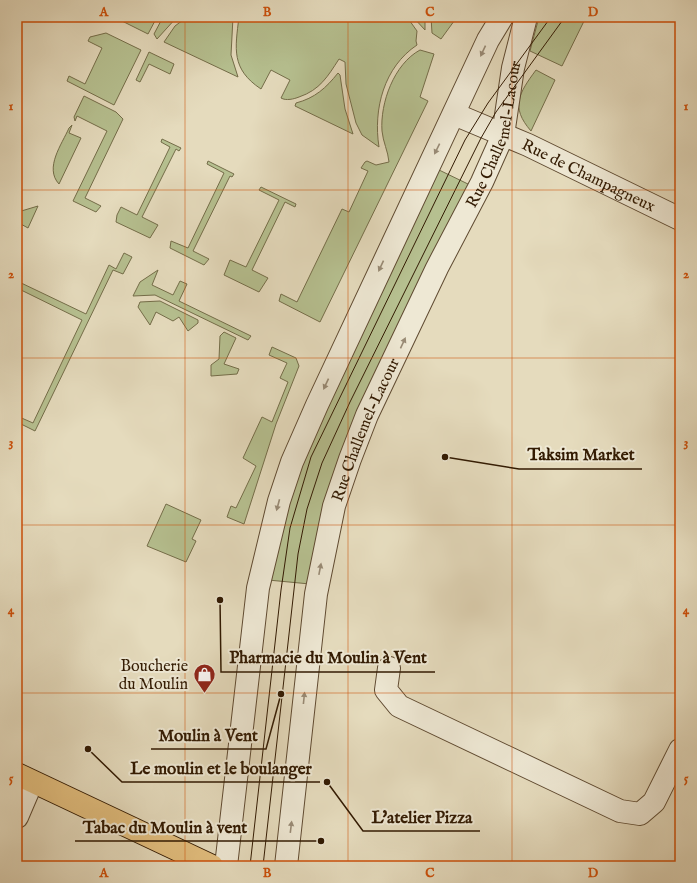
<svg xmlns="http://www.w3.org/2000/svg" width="697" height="883" viewBox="0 0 697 883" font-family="'IM FELL English',serif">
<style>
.green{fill:#b6c090;stroke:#746d49}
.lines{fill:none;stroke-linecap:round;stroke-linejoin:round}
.minor-casing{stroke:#5f4a31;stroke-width:24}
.major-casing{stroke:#321a02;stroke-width:24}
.minor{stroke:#eee8d4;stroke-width:22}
.major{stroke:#e2be7e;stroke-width:22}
.tram{stroke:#321a02;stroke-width:1}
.oneway{fill:#998b76}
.grid{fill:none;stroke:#cd500a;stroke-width:1;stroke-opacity:0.55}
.labels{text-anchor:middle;stroke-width:4;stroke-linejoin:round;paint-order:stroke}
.street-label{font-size:16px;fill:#321a02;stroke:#eee8d4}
.poi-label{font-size:16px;fill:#321a02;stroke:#eee8d4;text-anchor:end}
.leader{fill:none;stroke:#321a02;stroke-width:1.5}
.callout-dot{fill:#321a02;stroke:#eee8d4;stroke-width:1.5}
.callout-label{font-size:17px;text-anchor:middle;font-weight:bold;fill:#321a02;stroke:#eee8d4;stroke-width:4;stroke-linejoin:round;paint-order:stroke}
.neatline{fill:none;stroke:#cd500a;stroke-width:1.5}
.grid-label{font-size:13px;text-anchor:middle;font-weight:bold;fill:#cd500a}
</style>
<rect width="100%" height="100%" fill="#e5dbbd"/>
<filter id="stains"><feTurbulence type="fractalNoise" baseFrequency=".005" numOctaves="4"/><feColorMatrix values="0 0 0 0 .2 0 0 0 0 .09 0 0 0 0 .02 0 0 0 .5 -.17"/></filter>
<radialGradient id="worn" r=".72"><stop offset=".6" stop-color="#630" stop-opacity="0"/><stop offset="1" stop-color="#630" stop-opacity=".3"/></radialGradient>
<g class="green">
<polygon points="114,17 125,19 126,17 157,17 148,34"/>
<polygon points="163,17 177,17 157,39 154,34"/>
<polygon points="187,17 233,17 231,55 238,77 164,42 175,26"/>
<path d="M 239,17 L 407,17 L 417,31 L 416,41 L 417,45 C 384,67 373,109 379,147 L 362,135 L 356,123 L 346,84 L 345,62 L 339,59 C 328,76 320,90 299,97 C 294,99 286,101 281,98 L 290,80 L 271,70 L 261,89 C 231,69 235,49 239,17 Z"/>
<polygon points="413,17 425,17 425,30"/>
<polygon points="431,17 457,17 441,39 432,33"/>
<polygon points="539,17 586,17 562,66 530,51"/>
<polygon points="106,33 141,50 114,105 67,81 69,76 85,84 102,48 88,41 90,37"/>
<path d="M 420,50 L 434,54 L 420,97 L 428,101 L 320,322 L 279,301 L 281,294 L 297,302 L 342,209 L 349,212 L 368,171 L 361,168 L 365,162 L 367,161 L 376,165 L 389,162 C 388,151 383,142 382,131 C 380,103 394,64 420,50 Z"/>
<polygon points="149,52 174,64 170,74 149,64 140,82 136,80"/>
<path d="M 536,70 L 555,80 L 531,131 C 510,107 519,93 536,70 Z"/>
<path d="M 338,73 L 340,75 L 345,109 L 353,134 L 295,106 L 296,103 C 315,98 326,88 338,73 Z"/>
<polygon points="84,96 116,112 123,119 85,198 101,206 96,212 73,201 107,131 77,116 75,121 74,117"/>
<path d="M 72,125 L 69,133 L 81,138 L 59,184 C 44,168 62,144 69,128 Z"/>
<polygon points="162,139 181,148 179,151 176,149 142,217 158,225 150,238 116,222 117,215 121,207 137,215 170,147 161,142"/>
<polygon points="208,161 234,174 232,177 230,176 193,251 209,259 204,265 170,248 171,241 188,248 224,173 207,164"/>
<polygon points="437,169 470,185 310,584 268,580 294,480"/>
<polygon points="261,187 296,204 295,207 285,202 252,270 268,278 259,292 224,275 230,260 246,267 279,200 259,190"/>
<polygon points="38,206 28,228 19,223 17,226 18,212"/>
<polygon points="124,253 132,257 123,274 113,270 35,431 17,422 17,416 33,423 82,320 17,288 17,281 86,314 109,265 116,269"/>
<polygon points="158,270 152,285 173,295 180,281 187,284 179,301 251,336 248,340 155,295 133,296 140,282"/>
<polygon points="160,301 198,320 198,323 188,331 179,317 173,321 156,312 150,325 138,307 140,302"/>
<polygon points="224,332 236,338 224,364 239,369 237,374 211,376 211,365 219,359 220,336"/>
<polygon points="272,347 296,358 299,366 276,424 244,524 227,517 231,506 236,508 256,466 243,458 262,417 272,422 288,382 280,378 287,363 269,355"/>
<polygon points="166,504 201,520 192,539 196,541 186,562 147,546"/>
</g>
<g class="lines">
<defs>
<g id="minor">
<path id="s1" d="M 454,114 L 528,145 L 680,219"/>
<polyline points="389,668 386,690 399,706 620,811 640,814 654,802 680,750"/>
<polyline points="17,817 32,782"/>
<polyline points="226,866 258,588 279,501 292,462 317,405 488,40 502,17"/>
<path id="s2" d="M 286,866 L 316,594 L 334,506 L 350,459 L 367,415 L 437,268 L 482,182 L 503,135 L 513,68 L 526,17"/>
</g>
<polyline id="major" points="17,774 212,866"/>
</defs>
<use href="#minor" class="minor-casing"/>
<use href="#major" class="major-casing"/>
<use href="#minor" class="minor"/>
<use href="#major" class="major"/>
<g class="tram">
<polyline points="250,866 281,590 290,528 311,457 465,140 488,103 551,17"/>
<polyline points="263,866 298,554 307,509 322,463 350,402 481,138 496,112 565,17"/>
</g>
</g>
<defs><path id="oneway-solid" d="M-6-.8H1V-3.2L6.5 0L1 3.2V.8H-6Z"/></defs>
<g class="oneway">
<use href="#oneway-solid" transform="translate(483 51) rotate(115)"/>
<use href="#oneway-solid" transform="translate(437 149) rotate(116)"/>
<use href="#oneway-solid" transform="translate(381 266) rotate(115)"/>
<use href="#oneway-solid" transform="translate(403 343) rotate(-65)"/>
<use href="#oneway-solid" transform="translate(326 384) rotate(115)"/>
<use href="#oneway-solid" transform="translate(278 505) rotate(105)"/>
<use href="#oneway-solid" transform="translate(320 569) rotate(-79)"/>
<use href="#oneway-solid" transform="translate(304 698) rotate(-84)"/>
<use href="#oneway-solid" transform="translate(291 827) rotate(-83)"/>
</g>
<path class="grid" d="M 185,17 L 185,866M 348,17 L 348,866M 512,17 L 512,866M 17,190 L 680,190M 17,358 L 680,358M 17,525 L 680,525M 17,693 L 680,693"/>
<defs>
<symbol id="shop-pin" viewBox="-11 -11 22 30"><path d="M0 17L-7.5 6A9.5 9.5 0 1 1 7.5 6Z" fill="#8f2418" stroke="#eee8d4"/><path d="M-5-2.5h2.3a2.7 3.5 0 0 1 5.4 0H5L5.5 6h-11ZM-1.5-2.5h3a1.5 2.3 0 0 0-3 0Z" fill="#fff"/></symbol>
</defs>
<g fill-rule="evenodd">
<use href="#shop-pin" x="192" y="662" width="25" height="34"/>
</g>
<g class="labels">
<g class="street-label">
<text dy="6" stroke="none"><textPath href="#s2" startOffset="770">Rue Challemel-Lacour</textPath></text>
<text dy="6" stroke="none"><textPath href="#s1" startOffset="148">Rue de Champagneux</textPath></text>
<text dy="6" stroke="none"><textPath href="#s2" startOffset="446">Rue Challemel-Lacour</textPath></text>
</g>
<g class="poi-label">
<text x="188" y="671">Boucherie<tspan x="188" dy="18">du Moulin</tspan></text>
</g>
</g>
<path class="leader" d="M445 457L519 469H642M220 600L221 672H435M281 694L266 749H151M88 749L122 782H320M327 782L363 831H480M321 841L255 841H75"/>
<g class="callout-dot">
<circle cx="445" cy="457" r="4"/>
<circle cx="220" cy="600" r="4"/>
<circle cx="281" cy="694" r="4"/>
<circle cx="88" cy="749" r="4"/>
<circle cx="327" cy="782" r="4"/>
<circle cx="321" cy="841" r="4"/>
</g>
<g class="callout-label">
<text x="581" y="460">Taksim Market</text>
<text x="328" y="663">Pharmacie du Moulin à Vent</text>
<text x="208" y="741">Moulin à Vent</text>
<text x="221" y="774">Le moulin et le boulanger</text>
<text x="422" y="823">L'atelier Pizza</text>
<text x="165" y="833">Tabac du Moulin à vent</text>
</g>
<rect width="697" height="883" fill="none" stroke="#e5dbbd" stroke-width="44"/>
<rect x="22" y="22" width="653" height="839" class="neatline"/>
<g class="grid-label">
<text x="104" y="16">A</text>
<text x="267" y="16">B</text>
<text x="430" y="16">C</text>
<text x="593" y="16">D</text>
<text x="11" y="110">1</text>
<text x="686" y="110">1</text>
<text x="11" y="278">2</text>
<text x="686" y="278">2</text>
<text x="11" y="446">3</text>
<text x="686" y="446">3</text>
<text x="11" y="614">4</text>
<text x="686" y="614">4</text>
<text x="11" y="782">5</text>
<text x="686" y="782">5</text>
<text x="104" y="877">A</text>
<text x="267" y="877">B</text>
<text x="430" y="877">C</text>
<text x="593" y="877">D</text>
</g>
<rect width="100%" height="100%" filter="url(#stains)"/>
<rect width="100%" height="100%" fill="url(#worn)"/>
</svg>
